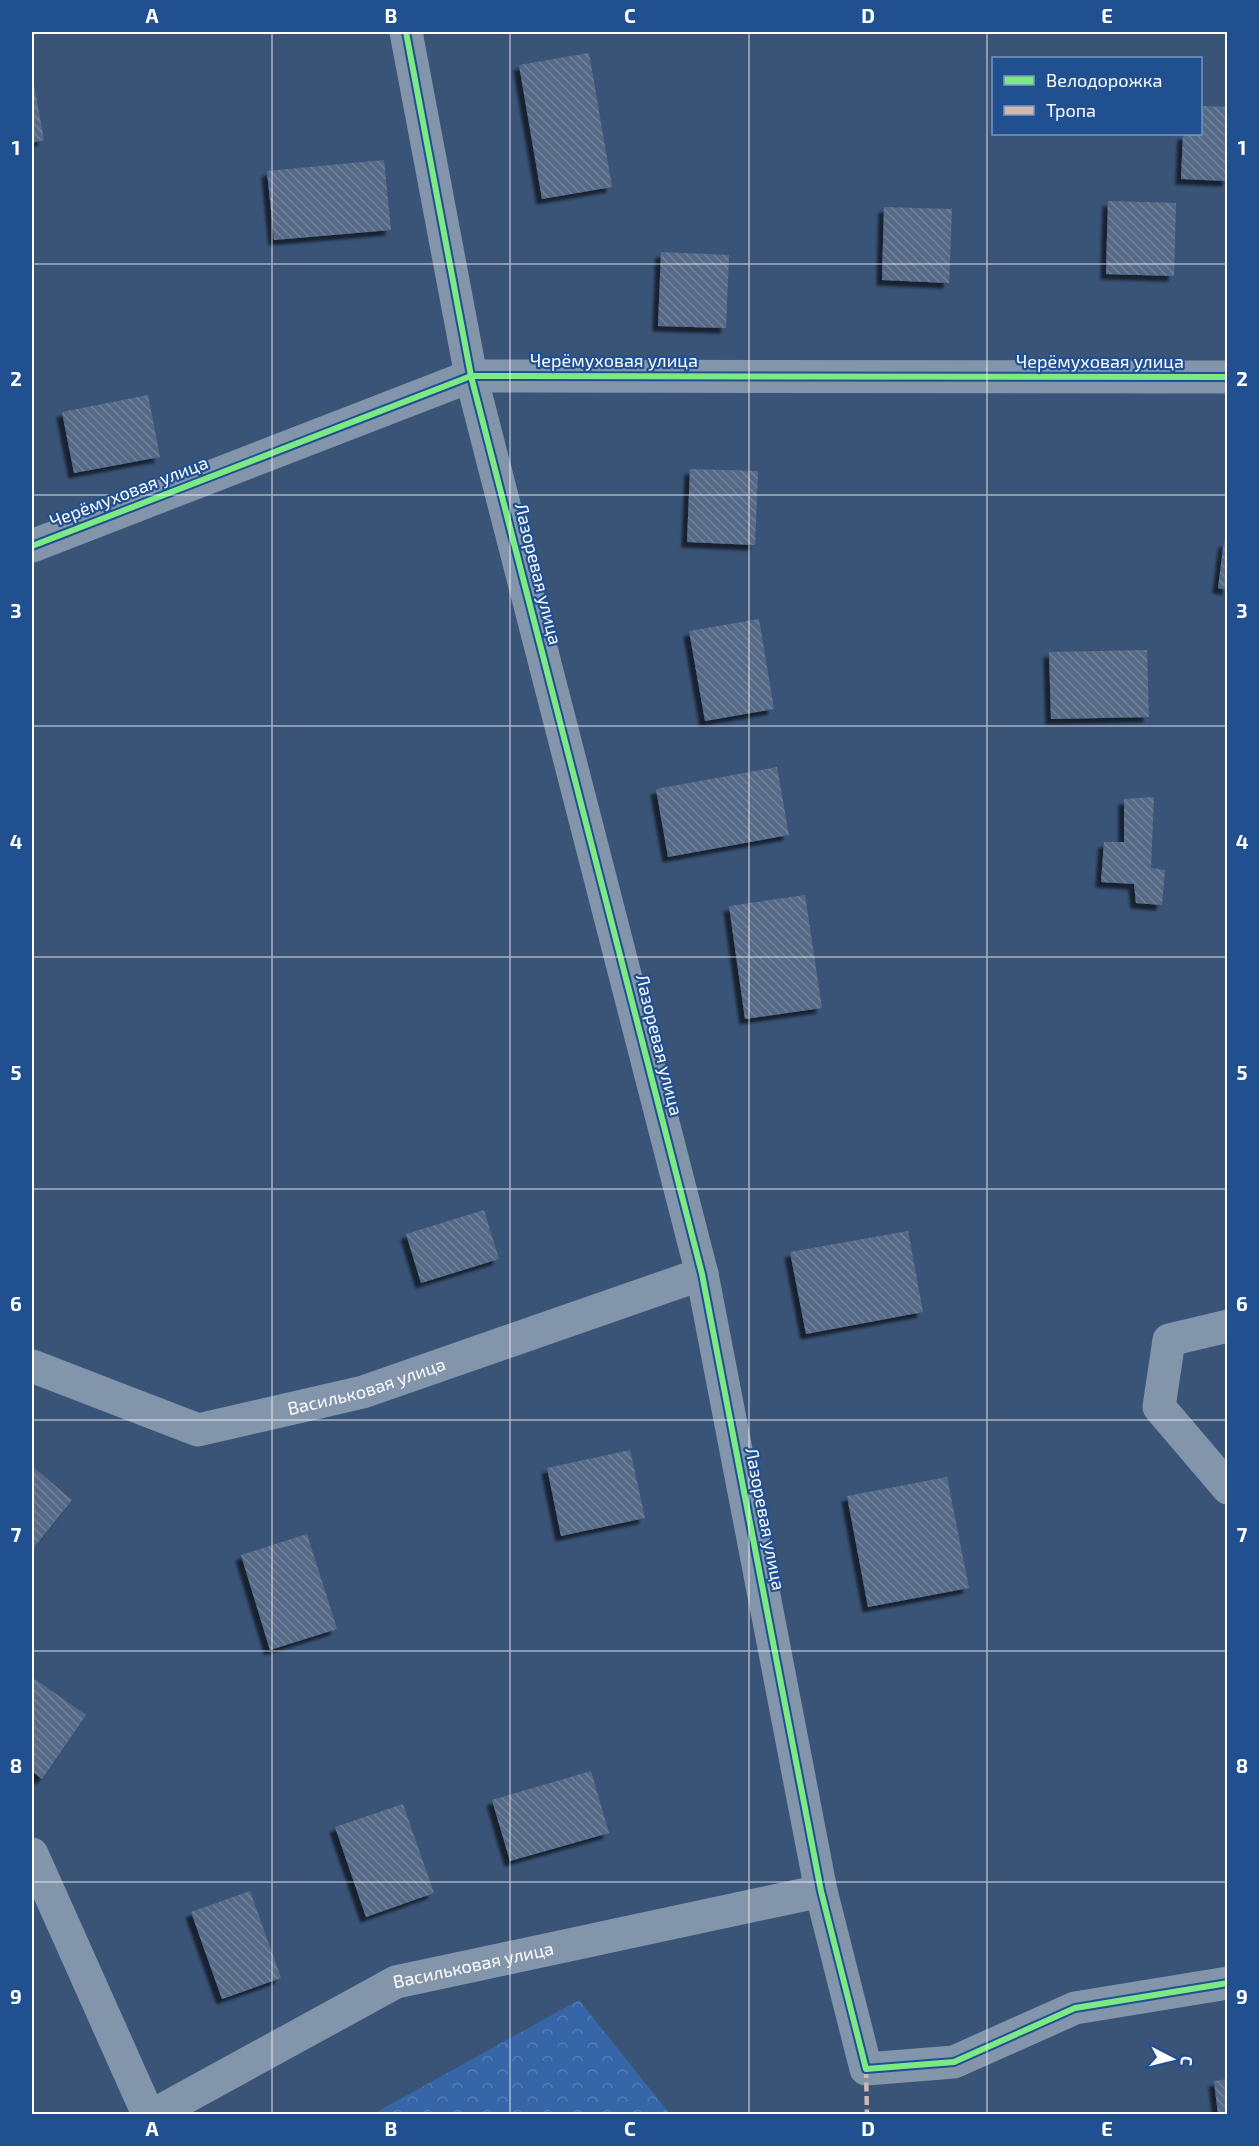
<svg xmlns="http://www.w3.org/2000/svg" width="1259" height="2146" viewBox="0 0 1259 2146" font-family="'Exo 2',sans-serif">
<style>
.forest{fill:url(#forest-crowns)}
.building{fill:url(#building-back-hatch);filter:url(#shadow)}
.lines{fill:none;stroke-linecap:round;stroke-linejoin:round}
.minor{stroke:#8395ab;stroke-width:33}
.quiet{stroke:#d1b7ad;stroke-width:4.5;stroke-dasharray:9 4.5;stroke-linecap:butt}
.cycleway-casing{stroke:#215091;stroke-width:10}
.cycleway{stroke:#7ce984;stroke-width:6}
.grid{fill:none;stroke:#fff;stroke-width:1.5;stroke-opacity:0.55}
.labels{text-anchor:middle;stroke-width:4.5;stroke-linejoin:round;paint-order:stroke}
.street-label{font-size:18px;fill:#fff;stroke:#215091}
.neatline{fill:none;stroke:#fff;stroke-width:2}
.grid-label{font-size:20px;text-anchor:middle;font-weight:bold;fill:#fff}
</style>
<defs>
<pattern id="forest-crowns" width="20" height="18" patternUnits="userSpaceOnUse" patternTransform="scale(1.5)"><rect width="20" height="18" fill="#3666a8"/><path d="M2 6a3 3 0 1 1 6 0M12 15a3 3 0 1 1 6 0" fill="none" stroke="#547db5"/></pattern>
<pattern id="building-back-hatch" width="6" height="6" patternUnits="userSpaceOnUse" patternTransform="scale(1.5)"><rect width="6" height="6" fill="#576b88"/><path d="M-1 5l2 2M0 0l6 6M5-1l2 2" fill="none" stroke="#70819a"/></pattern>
<filter id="shadow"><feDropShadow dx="-5.5" dy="5.5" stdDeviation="1.5" flood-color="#0009"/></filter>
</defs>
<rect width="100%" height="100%" fill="#3a5478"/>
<polygon class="forest" points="579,2000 670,2114 373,2114"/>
<g class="building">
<polygon points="589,53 612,187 542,199 519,65"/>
<polygon points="32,74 44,140 32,143"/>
<polygon points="1200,106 1228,107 1228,181 1181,179 1183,134 1200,134"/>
<polygon points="384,160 391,230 274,240 267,171"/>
<polygon points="1108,201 1176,203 1174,276 1106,274"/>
<polygon points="884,207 952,209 949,283 882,280"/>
<polygon points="661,252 729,255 726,328 658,326"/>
<polygon points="148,395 160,457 74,473 62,412"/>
<polygon points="690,469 758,471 755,545 687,542"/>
<polygon points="1224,541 1228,542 1228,590 1218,588"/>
<polygon points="759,619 774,709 705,721 689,631"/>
<polygon points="1147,650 1149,717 1051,719 1049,652"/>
<polygon points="777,767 789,835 668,857 656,789"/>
<polygon points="1154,797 1151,868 1165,870 1162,905 1136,903 1134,884 1101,882 1104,842 1124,842 1124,799"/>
<polygon points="805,895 822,1008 745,1019 729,906"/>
<polygon points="484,1210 499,1259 421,1283 406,1234"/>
<polygon points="908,1231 923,1312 806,1334 790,1252"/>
<polygon points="630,1450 645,1518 561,1536 547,1468"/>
<polygon points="32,1466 72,1500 32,1550"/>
<polygon points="947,1477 969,1588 868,1607 847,1496"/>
<polygon points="307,1534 337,1629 270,1650 241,1555"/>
<polygon points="32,1677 86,1715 42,1779 32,1771"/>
<polygon points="591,1771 609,1833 510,1861 492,1800"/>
<polygon points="403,1804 434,1893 366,1917 335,1827"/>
<polygon points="250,1891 281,1978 222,1999 191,1912"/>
<polygon points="1228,2079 1228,2114 1218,2114 1214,2081"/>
</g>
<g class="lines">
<g class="minor">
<polyline points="406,32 471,376 702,1274 821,1891 866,2069 954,2062 1075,2008 1228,1983"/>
<polyline points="32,546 471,376 1228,377"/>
<polyline points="1228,1326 1169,1340 1159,1407 1228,1488"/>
<path id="s1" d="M 32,1366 L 198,1430 L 363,1392 L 702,1274"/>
<polyline points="32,1854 148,2114"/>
<path id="s2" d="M 155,2114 L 396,1982 L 821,1891"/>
</g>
<polyline class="quiet" points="866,2069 867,2114"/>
<defs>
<g id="cycleway">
<polyline points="406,32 471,376 702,1274 821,1891 866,2069 954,2062 1075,2008 1228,1983"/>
<polyline points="32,546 471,376 1228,377"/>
</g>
</defs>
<use href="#cycleway" class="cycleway-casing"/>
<use href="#cycleway" class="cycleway"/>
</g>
<path class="grid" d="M 272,32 L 272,2114M 510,32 L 510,2114M 749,32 L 749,2114M 987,32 L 987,2114M 32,264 L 1228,264M 32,495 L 1228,495M 32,726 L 1228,726M 32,957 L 1228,957M 32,1189 L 1228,1189M 32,1420 L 1228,1420M 32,1651 L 1228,1651M 32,1882 L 1228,1882"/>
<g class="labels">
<g class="street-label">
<text x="614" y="367">Черёмуховая улица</text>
<text x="1100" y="368">Черёмуховая улица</text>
<text transform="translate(129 492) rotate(-21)" y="6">Черёмуховая улица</text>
<text transform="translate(538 574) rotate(76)" y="6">Лазоревая улица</text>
<text transform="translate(659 1045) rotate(76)" y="6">Лазоревая улица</text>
<text dy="6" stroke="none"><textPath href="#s1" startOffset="352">Васильковая улица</textPath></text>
<text transform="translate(765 1519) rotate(79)" y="6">Лазоревая улица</text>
<text dy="6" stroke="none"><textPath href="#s2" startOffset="354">Васильковая улица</textPath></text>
</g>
</g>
<rect width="1259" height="2146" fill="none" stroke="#215091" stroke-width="66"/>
<rect x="992" y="57" width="210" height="78" fill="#215091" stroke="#7a96bd" stroke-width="1.5"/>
<rect x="1004" y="76" width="30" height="9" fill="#7ce984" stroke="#7a96bd" stroke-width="1.5"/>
<text x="1046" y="87" font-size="18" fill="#ffffff">Велодорожка</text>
<rect x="1004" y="106" width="30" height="9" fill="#d1b7ad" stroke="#7a96bd" stroke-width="1.5"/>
<text x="1046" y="117" font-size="18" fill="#ffffff">Тропа</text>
<g transform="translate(1172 2059) rotate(97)" stroke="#215091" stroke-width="4.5" paint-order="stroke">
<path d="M0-4.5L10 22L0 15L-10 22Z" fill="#ffffff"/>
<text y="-9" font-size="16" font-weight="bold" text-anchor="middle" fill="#ffffff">С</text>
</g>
<rect x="33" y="33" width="1193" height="2080" class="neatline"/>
<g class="grid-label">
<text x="152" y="23">A</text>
<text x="391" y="23">B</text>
<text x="630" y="23">C</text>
<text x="868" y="23">D</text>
<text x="1107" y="23">E</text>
<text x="16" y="155">1</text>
<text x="1242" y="155">1</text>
<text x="16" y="386">2</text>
<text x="1242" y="386">2</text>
<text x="16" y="618">3</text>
<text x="1242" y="618">3</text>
<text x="16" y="849">4</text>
<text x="1242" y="849">4</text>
<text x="16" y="1080">5</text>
<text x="1242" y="1080">5</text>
<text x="16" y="1311">6</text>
<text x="1242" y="1311">6</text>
<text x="16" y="1542">7</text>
<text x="1242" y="1542">7</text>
<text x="16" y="1773">8</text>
<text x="1242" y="1773">8</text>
<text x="16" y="2004">9</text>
<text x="1242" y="2004">9</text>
<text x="152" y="2136">A</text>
<text x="391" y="2136">B</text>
<text x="630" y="2136">C</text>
<text x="868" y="2136">D</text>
<text x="1107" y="2136">E</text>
</g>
</svg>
